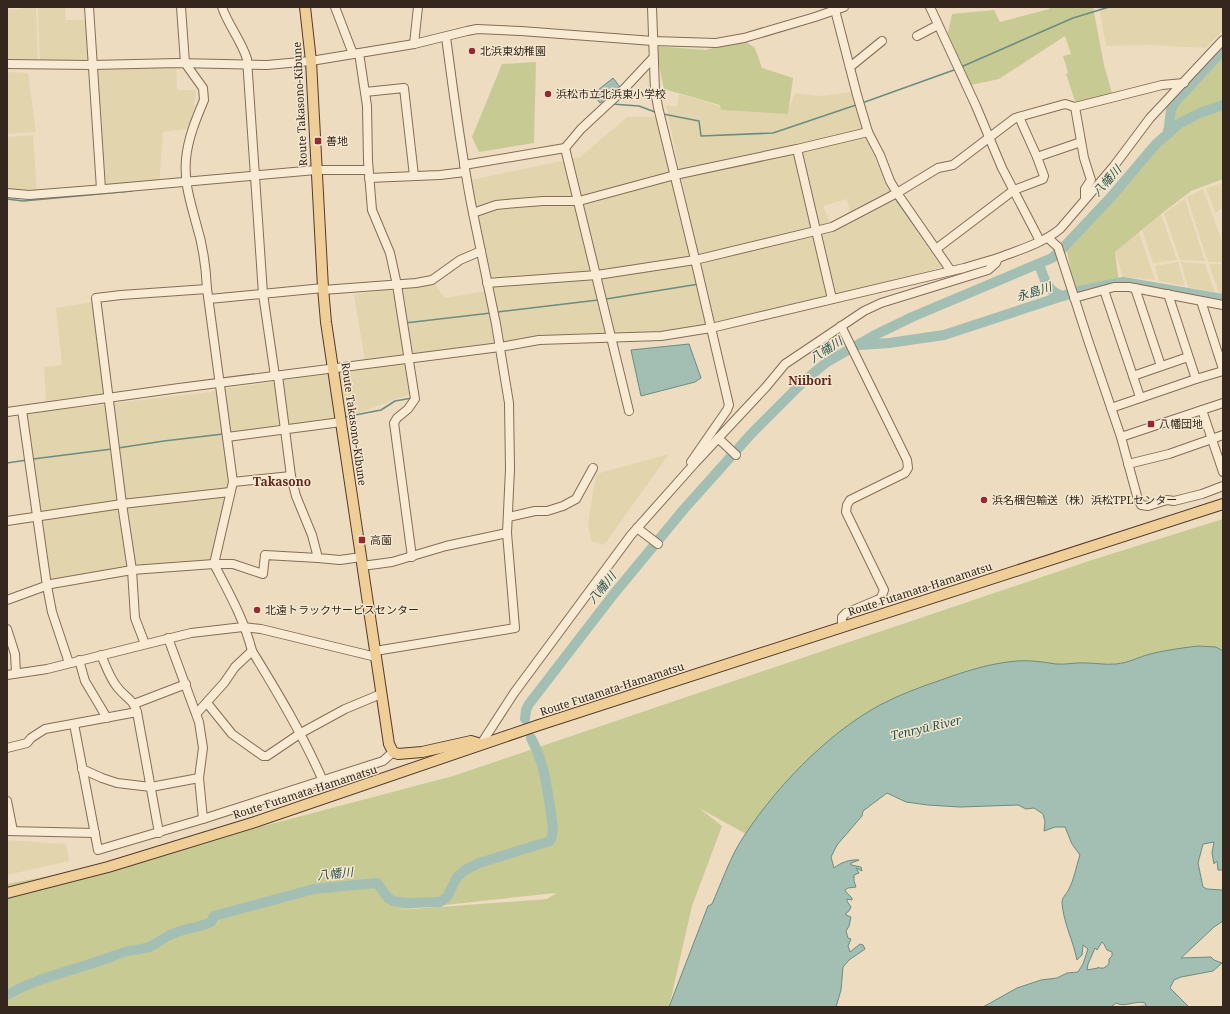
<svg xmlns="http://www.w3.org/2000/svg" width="1230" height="1014" viewBox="0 0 1230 1014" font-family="'Noto Serif','Noto Sans JP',serif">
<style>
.farmland{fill:#e2d5ae}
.green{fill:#c8ca94;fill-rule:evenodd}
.water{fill:#a3bfb4;stroke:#6a8c81;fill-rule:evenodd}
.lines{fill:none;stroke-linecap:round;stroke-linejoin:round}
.stream{stroke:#6a8c81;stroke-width:1.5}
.river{stroke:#a3bfb4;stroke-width:10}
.minor-casing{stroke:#856d58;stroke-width:10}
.major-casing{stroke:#533c2d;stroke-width:12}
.minor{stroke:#f8ead3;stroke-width:8}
.major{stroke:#f0ce98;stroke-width:10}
.poi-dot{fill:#932a33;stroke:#f4e7cf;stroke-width:1.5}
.labels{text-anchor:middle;stroke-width:3;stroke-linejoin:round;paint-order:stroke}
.poi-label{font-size:11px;fill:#35271d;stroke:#f4e7cf;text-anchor:start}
.street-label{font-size:11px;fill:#35271d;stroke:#f4e7cf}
.water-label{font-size:12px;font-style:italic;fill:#2c554f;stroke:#f4e7cf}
.neighbourhood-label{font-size:12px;font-weight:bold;fill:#61261d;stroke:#f4e7cf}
</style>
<rect width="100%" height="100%" fill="#eddcc0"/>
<g class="farmland">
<polygon points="36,7 38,59 7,59 7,10"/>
<polygon points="65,7 66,20 87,20 89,61 40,61 38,8"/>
<polygon points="1099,7 1223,7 1223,30 1206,48 1150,45 1106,46"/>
<polygon points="176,66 177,90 196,90 192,128 163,132 159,184 104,187 95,67"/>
<polygon points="7,72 28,73 36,132 7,134"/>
<polygon points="852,92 862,129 890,192 851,216 847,199 823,206 831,224 698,256 666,106 677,106 679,94 720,106 787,114 795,93 820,96"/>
<polygon points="627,117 657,117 707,325 612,338 500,347 467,181 580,157"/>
<polygon points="33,135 37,194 7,193 7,137"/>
<polygon points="1223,183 1223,208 1215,213 1206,188"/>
<polygon points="1203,189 1223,244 1223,262 1208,262 1187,197"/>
<polygon points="1185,199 1205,261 1180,260 1164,213"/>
<polygon points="895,200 942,267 817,302 714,323 700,264 834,230"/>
<polygon points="1161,214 1177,260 1153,263 1142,230"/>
<polygon points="1139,232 1155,280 1123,277 1115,252"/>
<polygon points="1178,262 1185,286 1159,281 1155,266"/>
<polygon points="1181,262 1205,264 1215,292 1188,287"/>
<polygon points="1209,264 1223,264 1223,294 1219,293"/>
<polygon points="433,282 445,298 486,291 495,342 365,361 354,295"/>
<polygon points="93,302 105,393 46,401 44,367 62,365 56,308"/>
<polygon points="406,363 411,394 393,400 337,422 228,432 223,389"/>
<polygon points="218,391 230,483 211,561 51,584 23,414"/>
<polygon points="669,454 604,545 591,541 588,523 596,474"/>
<polygon points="7,840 66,844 69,861 7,875"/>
</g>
<g class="green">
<polygon points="1049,7 1093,7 1104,65 1112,93 1076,104 1066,74 1068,73 1063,56 1071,54 1065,36 999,79 971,85 948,33 952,14 994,10 1000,22 1049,9"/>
<polygon points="745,41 755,48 762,68 793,78 788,114 721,110 720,105 664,89 655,46 705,50"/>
<polygon points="1223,53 1223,179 1191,191 1161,214 1115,252 1119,283 1074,287 1067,251 1153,155 1166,123 1175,105"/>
<polygon points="536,62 534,143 479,152 472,137 502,64"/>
<path d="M 1223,519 L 1223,651 L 1117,664 L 958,674 L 785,784 L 746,834 L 699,808 L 722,826 L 692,906 L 669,1007 L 7,1007 L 7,884 L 134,860 L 453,776 L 1092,560 ZM 555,894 L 547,899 L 399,910 L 555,893 Z"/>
</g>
<g class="water">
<polygon points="613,78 620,87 600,103 593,94"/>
<polygon points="689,344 701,378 695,382 641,396 631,350"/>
<path d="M 1198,646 L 1216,647 L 1223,651 L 1223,870 L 1218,870 L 1217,861 L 1214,864 L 1212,853 L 1214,842 L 1203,844 L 1198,863 L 1203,887 L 1207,889 L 1222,890 L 1223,888 L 1223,921 L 1214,927 L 1181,958 L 1211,957 L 1214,960 L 1222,963 L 1213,971 L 1181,977 L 1174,980 L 1170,988 L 1189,1007 L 1125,1007 L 1146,1006 L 1145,1003 C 1135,1000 1125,1008 1116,1003 L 1111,1007 L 983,1007 L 1017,988 L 1041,980 L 1057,978 L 1067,973 L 1078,972 L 1083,964 L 1088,949 L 1083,945 L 1082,955 L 1077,960 C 1073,940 1063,922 1062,902 C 1062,898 1066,894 1068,891 C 1074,880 1076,867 1080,855 L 1072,844 L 1065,827 L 1055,827 L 1044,831 L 1045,822 L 1043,814 L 1034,808 L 1026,809 L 1018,805 L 960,807 L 928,805 L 906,802 L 887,793 L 863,811 L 862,816 L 837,845 L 831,857 L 834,868 C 840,863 850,859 859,860 L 851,863 L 851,865 L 861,867 L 862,871 L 856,868 L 859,873 L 854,875 L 854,881 L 856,887 L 848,888 L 845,890 L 846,892 L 852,898 L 852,900 L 847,899 L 847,901 L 851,907 L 849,911 L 846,913 L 846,915 L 851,917 L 849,926 L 846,931 L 848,938 L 851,939 L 848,946 L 850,952 L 860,944 L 863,945 L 865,949 L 849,960 L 843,967 L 841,990 L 836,1007 L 669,1007 L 708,906 L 712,904 C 721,884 728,863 739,844 C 771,792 826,734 880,705 C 899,695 920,687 941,680 C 966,671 991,663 1017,661 C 1030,660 1043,662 1056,664 C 1066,665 1076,662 1086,663 C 1096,663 1105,665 1116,664 C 1128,663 1139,657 1150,654 C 1166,650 1182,648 1198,646 ZM 1102,942 L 1104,944 L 1107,950 L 1112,952 L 1112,956 L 1109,959 L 1109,964 L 1104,968 L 1099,968 L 1098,967 L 1098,968 L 1087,970 L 1088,964 L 1095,948 L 1097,950 Z"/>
</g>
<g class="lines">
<g class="stream">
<polyline points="961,67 1073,18 1109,7"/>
<polyline points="862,103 954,70"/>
<polyline points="612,104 639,106 655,112"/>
<polyline points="663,114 699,121 701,136 773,133 856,105"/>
<polyline points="895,198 924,239"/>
<polyline points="7,199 23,201 132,191"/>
<polyline points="606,299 699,284"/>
<polyline points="497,312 598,300"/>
<polyline points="405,323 491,313"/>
<polyline points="345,417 381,410 395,401 412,398"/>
<polyline points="328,420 334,419"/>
<polyline points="118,448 164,441 223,434"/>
<polyline points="33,459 112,449"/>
<polyline points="7,463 27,460"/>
</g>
<g class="river">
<polyline points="1168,134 1171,110 1175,102 1223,50"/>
<path d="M 1039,264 C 1044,278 1047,292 1063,296"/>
<polyline points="859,345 889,343 944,335 1078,291 1123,282 1223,299"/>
<polyline points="525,719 526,710 529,704 613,595 684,509 752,433 805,380 827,362 873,336 912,317 1052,258 1062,249 1111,197 1156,144 1180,123 1200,113 1223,105"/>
<path d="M 7,995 C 35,979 66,972 96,962 C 107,959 117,954 128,951 C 135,950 142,949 149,947 C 157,944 163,938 170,935 C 183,928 198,928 211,922 L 214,916 L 314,889 L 377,883 L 388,898 L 393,901 L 407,903 L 440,902 L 447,897 L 457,877 L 465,870 L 479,863 L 550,841 C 555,831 552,823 551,813 C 547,787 544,762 531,738"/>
</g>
<defs>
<g id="minor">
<polyline points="89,7 101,189"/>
<path d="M 181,7 L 185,63 L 203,88 L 204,100 C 196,119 188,138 186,159 C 184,183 190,200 196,223 C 203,245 206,267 207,289 L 233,482 L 214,564 C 229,593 244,619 252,651 L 235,667 L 224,683 L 197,713"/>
<path d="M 222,7 C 228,25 241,40 247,59 L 263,294 L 275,376"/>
<polyline points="335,7 353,54"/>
<polyline points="652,7 655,91 658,107 694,255 729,405 727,410 691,462"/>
<polyline points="930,7 976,106 1002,168 1040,241"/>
<polyline points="835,10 857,95 868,132 880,155 890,181 897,193 951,271"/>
<polyline points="917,36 938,25"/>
<path d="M 446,37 C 454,96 461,154 473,213"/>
<polyline points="414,44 418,7"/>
<polyline points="359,53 367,106 368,161 372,210 390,253 397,285 415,399 408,409 397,418 394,423 412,557"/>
<polyline points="7,64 92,65 178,63 267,65 311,61 414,44 467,31 477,29 521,31 653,41 716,43 744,38 815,17 844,7"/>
<polyline points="850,67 882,41"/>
<polyline points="365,92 404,88 414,176"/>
<polyline points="1075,107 1084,158 1091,180 1085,189 1085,199"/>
<polyline points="1019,117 1037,157 1081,142"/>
<polyline points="797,149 832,299"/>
<polyline points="464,165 565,148"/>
<polyline points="369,178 440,175 465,172"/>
<polyline points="7,193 29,195 105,189 316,170 368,170"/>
<polyline points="1048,238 1058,247 1088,340 1121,437 1137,496 1141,505 1148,506 1167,500 1174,501 1202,494 1223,486"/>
<polyline points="936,249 1014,190 1043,179 1044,176 1037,157"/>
<polyline points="487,283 597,275 695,260 832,227 897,193 938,168 953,165 1015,118 1065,104 1075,107 1162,85 1184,83"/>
<polyline points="1135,288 1161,366"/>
<polyline points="323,290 416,283 432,280 460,260 481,251"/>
<polyline points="1104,290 1140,397"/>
<polyline points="1074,298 1114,287 1129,287 1223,305"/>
<polyline points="209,299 323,288"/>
<polyline points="1201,301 1223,369"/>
<polyline points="841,326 907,460 908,468 905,473 850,500 847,505 846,512 884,590 881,598 877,600 846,613 842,617 842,627"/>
<polyline points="278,376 291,476 296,496 312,535 318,558 340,560 361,557"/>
<polyline points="1133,376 1188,357"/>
<polyline points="1196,379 1223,371"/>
<polyline points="1111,408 1196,379 1168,294"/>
<polyline points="22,410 47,586 52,612 69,663"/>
<polyline points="1202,410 1223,472"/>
<polyline points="629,411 565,148 581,129 624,89 653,58"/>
<polyline points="7,412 179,388 500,347 539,340 661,336 711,328 964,268 998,258"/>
<polyline points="227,437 341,422"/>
<polyline points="1121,437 1223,403"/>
<polyline points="718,438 736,455"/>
<polyline points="1128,464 1169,454 1223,435"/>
<polyline points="233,482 291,476"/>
<polyline points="508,517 535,511 547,511 563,506 576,499 593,468"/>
<polyline points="7,521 122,504 230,492"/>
<polyline points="637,528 658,544"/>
<polyline points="362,566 392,562 446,546 507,533"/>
<polyline points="7,600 51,584 132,570 214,564 233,564 263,574 265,555 318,558"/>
<polyline points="7,629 15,654 16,673"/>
<polyline points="168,638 199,722 203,748 199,778 203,819"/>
<polyline points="145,644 135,618 132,570 122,504 96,298 121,295 207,289"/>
<path d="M 252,651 C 278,693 303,735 323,781"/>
<polyline points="375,651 515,628 507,533 510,469 509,403 496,324 473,213 496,205 506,204 543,201 579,201 675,175 797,149 868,132"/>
<path d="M 101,655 C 106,666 110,679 118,688 C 126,698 133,699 137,712 L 159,833"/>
<polyline points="79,660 85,681 107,718"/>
<polyline points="7,675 47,669 191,633 243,627 261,629 376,657"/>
<polyline points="207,703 232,734 263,756 267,756 301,733 345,709 381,694"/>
<polyline points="134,704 186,684"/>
<polyline points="74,724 98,850 203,819 383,761 393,752"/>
<path d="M 481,744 L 514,693 L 631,535 L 695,463 L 766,387 L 785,364 L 864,311 L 881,303 L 988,270 L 996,263 L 998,258 C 1019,250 1043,243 1060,229 L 1114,166 L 1150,118 L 1223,40"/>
<polyline points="7,748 27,743 31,738 45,729 137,712"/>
<polyline points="82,769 102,778 117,783 151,787 199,778"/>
<polyline points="7,801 13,831"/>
<polyline points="7,831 95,833"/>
</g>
<g id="major">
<polyline points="305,7 311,61 323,288 326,322 389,744 393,752 398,754 422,752 471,741 481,744"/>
<polyline points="7,893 108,867 255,822 539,725 1223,504"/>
</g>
</defs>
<use href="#minor" class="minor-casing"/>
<use href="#major" class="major-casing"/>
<use href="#minor" class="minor"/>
<use href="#major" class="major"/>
</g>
<g class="poi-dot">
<circle cx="472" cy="51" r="4"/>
<circle cx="548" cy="94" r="4"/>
<rect x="314" y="137" width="8" height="8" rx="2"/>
<rect x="1147" y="420" width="8" height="8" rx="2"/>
<circle cx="984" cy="500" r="4"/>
<rect x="358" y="536" width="8" height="8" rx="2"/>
<circle cx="257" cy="610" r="4"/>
</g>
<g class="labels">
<g class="poi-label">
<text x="480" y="55">北浜東幼稚園</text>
<text x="556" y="98">浜松市立北浜東小学校</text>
<text x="326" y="145">善地</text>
<text x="1159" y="428">八幡団地</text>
<text x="992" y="504">浜名梱包輸送（株）浜松TPLセンター</text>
<text x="370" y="544">高薗</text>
<text x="265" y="614">北遠トラックサービスセンター</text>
</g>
<g class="street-label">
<text transform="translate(300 104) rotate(-93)" y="4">Route Takasono-Kibune</text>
<text transform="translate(354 424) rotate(82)" y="4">Route Takasono-Kibune</text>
<text transform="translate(920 589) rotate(-18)" y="4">Route Futamata-Hamamatsu</text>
<text transform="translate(612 689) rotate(-18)" y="4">Route Futamata-Hamamatsu</text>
<text transform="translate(305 792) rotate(-18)" y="4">Route Futamata-Hamamatsu</text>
</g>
<g class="water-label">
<text transform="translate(1107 181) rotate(-48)" y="4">八幡川</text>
<text transform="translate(1034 292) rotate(-18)" y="4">永島川</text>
<text transform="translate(826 350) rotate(-33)" y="4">八幡川</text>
<text transform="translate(602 588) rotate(-51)" y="4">八幡川</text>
<text transform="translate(926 728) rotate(-13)" y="4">Tenryū River</text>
<text transform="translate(335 874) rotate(-6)" y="4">八幡川</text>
</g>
<g class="neighbourhood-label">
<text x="810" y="385">Niibori</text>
<text x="282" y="486">Takasono</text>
</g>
</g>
<rect width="1230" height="1014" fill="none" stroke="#35271d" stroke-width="16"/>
</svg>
